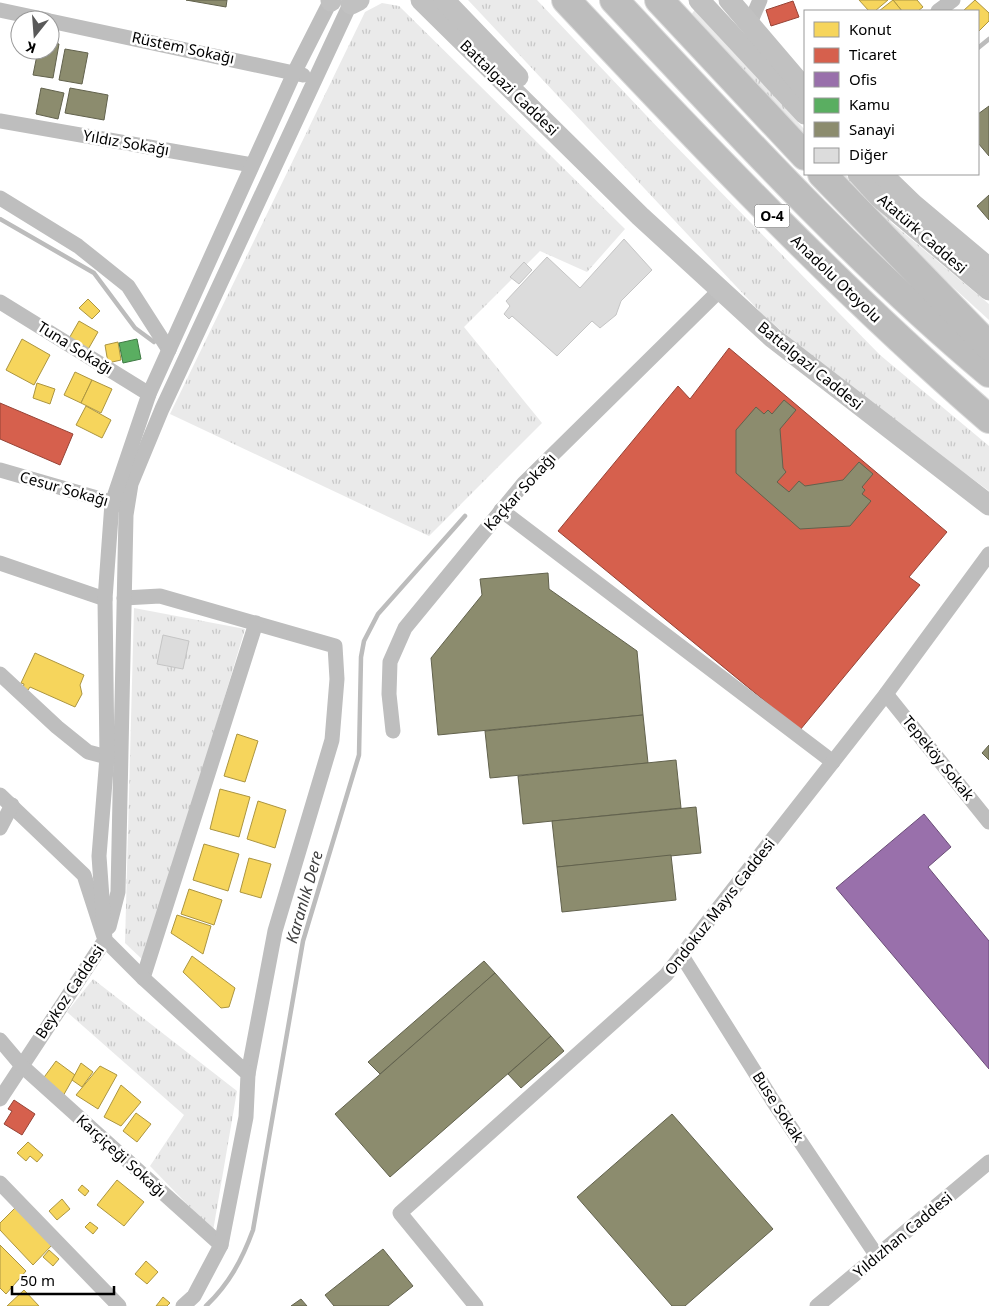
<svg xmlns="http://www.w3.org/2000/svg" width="989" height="1306" viewBox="0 0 989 1306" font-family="'Noto Sans',sans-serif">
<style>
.grass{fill:url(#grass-tufts)}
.homes{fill:#f6d55c;stroke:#ac9540}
.shops{fill:#d6604d;stroke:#964336}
.offices{fill:#9970ab;stroke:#6b4e78}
.public{fill:#5aae61;stroke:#3f7a44}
.industry{fill:#8c8c6e;stroke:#62624d}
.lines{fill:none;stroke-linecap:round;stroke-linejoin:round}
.stream{stroke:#bcbcbc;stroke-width:4.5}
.building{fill:#dcdcdc;stroke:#c5c5c5}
.highway-casing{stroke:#dbdbdb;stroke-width:30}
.street{stroke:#bebebe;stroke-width:15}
.secondary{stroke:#c1c1c1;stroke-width:21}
.highway{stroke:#bdbdbd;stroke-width:28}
.labels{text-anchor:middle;stroke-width:5;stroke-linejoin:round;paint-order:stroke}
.shield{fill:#fff;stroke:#4c4c4c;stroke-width:1}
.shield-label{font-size:14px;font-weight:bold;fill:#000}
.street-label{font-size:15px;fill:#000;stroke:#fff}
.water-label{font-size:16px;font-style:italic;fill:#404040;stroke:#fff}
</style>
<defs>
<pattern id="grass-tufts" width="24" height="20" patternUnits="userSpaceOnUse" patternTransform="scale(1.25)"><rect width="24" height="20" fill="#eaeaea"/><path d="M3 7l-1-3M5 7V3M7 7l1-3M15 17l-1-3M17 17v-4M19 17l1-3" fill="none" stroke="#c7c7c7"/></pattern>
</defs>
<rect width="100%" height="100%" fill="#fff"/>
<g class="grass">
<polygon points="468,0 537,0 662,132 880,355 989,446 989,491 841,382 763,315"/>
<polygon points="382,3 399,6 625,229 587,272 540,251 464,327 542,423 429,536 170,414 365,12"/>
<polygon points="697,7 805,130 805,140 690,16"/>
<polygon points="836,174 845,174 892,223 989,304 989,320 887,227"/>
<polygon points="134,608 245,629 145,962 125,943"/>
<polygon points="93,979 237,1091 213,1231 150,1166 184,1115 67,1012"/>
</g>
<g class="homes">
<polygon points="859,0 888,0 875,11 869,11"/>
<polygon points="893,0 917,0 923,7 918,11 902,11"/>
<polygon points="893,0 902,11 879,11"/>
<polygon points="975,0 989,13 989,21 978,32 978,11 963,11"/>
<polygon points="88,299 100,311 92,319 79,308"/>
<polygon points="79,321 98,332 86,353 67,342"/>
<polygon points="22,339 50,355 34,385 6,370"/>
<polygon points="118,342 121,360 108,363 105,345"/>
<polygon points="75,372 92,380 81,403 64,395"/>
<polygon points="92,380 112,389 101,413 81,403"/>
<polygon points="37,383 55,389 50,404 33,398"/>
<polygon points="86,406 111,420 102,438 76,425"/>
<polygon points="35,653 84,675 80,685 82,694 75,707 30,687 28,690 23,688 24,684 21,683"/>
<polygon points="237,734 258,741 245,782 224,776"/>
<polygon points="220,789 250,797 239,837 210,829"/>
<polygon points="258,801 286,810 275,848 247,839"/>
<polygon points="204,844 239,854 228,891 193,880"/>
<polygon points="249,858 271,864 261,898 240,892"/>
<polygon points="189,889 222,900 214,925 181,914"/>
<polygon points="177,915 211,926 203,954 171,933"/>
<polygon points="192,956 235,988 229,1007 221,1008 183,972"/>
<polygon points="56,1061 75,1075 63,1096 42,1080"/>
<polygon points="81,1063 93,1072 82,1087 72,1080"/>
<polygon points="100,1066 117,1075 98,1109 76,1095"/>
<polygon points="121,1085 141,1102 121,1126 104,1117"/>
<polygon points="136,1113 151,1124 137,1142 123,1131"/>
<polygon points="28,1142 43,1155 37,1162 30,1156 26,1161 17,1153"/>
<polygon points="117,1180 144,1202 124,1226 97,1205"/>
<polygon points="82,1185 89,1191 85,1196 78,1190"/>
<polygon points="62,1199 70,1209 57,1220 49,1211"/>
<polygon points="16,1207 52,1245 33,1265 0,1230 0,1223"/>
<polygon points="90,1222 98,1228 93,1234 85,1227"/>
<polygon points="0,1245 26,1271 6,1294 0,1288"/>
<polygon points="49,1250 59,1259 53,1266 43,1257"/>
<polygon points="146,1261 158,1272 147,1284 135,1274"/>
<polygon points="24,1290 39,1306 7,1306"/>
<polygon points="163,1297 170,1303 167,1306 156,1306"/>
</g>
<g class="shops">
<polygon points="793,1 799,17 771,26 766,10"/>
<polygon points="729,348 947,532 909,577 920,585 800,730 558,531 678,386 690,399"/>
<polygon points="0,403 73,434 60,465 0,439"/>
<polygon points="14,1100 35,1114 22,1135 4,1124 12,1111 8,1109"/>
</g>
<polygon class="offices" points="924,814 951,847 928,867 989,941 989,1069 836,888"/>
<polygon class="public" points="137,339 141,359 123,363 119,343"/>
<g class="industry">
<polygon points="186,0 227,0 226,7"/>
<polygon points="50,42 59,44 53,78 33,75 38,50 50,50"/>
<polygon points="65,49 88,53 82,84 59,80"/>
<polygon points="41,88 64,93 58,119 36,114"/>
<polygon points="70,88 108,95 104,120 65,113"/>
<polygon points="989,106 989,156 978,143 978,114"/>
<polygon points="989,195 989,220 977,206"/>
<polygon points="784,400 796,410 780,429 783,468 786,472 777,482 789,492 799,481 805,486 843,480 859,462 873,474 862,487 865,490 862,494 871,501 850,526 800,529 736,473 736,430 756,407 764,414 768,410 772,414"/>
<polygon points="548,573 549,589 637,651 643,715 438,735 431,658 482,595 480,579"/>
<polygon points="643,715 648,763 490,778 485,731"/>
<polygon points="989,745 989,760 982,753"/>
<polygon points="676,760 681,808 523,824 518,776"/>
<polygon points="696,807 701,853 557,867 552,821"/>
<polygon points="671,855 676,900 562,912 557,867"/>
<polygon points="484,961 495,973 380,1074 368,1062"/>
<polygon points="495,973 551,1036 390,1177 335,1114"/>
<polygon points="551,1036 564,1051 521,1088 508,1074"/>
<polygon points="672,1114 773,1229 685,1306 672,1306 577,1197"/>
<polygon points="383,1249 413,1286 388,1306 334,1306 325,1295"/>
<polygon points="301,1299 307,1306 291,1306"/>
</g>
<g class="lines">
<g class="stream">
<polyline points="978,48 989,39"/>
<polyline points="0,219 94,273 135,328 154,342"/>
<path d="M 206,1306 C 229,1284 242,1260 253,1230 L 303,941 L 359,755 L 361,657 L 364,641 L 378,614 L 465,516"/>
</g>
</g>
<g class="building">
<polygon points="624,239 652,270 621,301 616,315 600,328 592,321 557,356 512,316 509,319 504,314 510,306 506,301 547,257 580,288"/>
<polygon points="524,262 532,270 519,284 510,277"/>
<polygon points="163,635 189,641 183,669 157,664"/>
</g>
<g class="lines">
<defs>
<g id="highway">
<path d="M 566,0 C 702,145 839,289 989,419"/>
<path d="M 614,0 C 734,128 854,260 989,373"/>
<polyline points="659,0 805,156"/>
<polyline points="822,174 989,346"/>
</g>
</defs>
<use href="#highway" class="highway-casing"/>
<g class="street">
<polyline points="0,10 47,20"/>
<polyline points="938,11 953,0"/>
<polyline points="50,21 303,75"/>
<polyline points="750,23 760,0"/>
<polyline points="0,121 252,165"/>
<polyline points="0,198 78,246 128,286 169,350"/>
<polyline points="0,302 149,394"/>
<polyline points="0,470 121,505"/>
<polyline points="501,510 833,762"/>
<polyline points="0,563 105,599"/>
<polyline points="124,598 160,596 335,646 337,679 332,740 275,931 248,1074"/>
<polyline points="0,674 57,727 88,752 107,757"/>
<polyline points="886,694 989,822"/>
<polyline points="393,731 389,694 390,662 405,628 524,483 720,290"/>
<polyline points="0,795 84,875 105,940 0,1099"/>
<polyline points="0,828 12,805"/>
<polyline points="109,927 118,892 126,515 131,484 162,409 352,0"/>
<polyline points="682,956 773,1101 877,1256"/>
<polyline points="143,978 256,623"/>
<polyline points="0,1040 22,1066 221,1245"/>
<polyline points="0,1183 119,1306"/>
<polyline points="183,1306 194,1296 221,1245 246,1117 248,1074 143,978 105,940 99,856 107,757 105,599 112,503 149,394 295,71 331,0"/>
<polyline points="476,1306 400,1213 666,975 886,694 989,554"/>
<polyline points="817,1306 989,1162"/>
</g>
<g class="secondary">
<polyline points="421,0 640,216 773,338 989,505"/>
<polyline points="444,0 518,77"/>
<polyline points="699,0 805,114"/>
<polyline points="729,0 805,89"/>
<polyline points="331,1 331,0"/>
<polyline points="351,4 359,0"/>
<polyline points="858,174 879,197 989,290"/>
<polyline points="882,174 913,204 989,268"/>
</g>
<use href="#highway" class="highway"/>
</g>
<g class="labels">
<rect class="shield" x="754.5" y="204.5" width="35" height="23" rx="4"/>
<g class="shield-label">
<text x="772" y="221">O-4</text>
</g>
<g class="street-label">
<text transform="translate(183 48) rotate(12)" y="5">Rüstem Sokağı</text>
<text transform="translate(509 88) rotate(44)" y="5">Battalgazi Caddesi</text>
<text transform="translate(126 143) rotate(10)" y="5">Yıldız Sokağı</text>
<text transform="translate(922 234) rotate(41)" y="5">Atatürk Caddesi</text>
<text transform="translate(836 279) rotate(44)" y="5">Anadolu Otoyolu</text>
<text transform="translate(75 348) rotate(32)" y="5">Tuna Sokağı</text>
<text transform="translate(810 366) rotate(39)" y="5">Battalgazi Caddesi</text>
<text transform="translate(64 489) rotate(16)" y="5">Cesur Sokağı</text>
<text transform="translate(520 492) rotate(-48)" y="5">Kaçkar Sokağı</text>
<text transform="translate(938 758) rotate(51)" y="5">Tepeköy Sokak</text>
<text transform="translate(720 907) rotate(-52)" y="5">Ondokuz Mayıs Caddesi</text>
<text transform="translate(70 992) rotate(-56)" y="5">Beykoz Caddesi</text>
<text transform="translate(778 1107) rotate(57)" y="5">Buse Sokak</text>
<text transform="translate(121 1156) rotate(42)" y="5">Karçiçeği Sokağı</text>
<text transform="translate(903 1235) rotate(-40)" y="5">Yıldızhan Caddesi</text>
</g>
<g class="water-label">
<text transform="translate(304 897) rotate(-74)" y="6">Karanlık Dere</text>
</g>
</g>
<rect x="804" y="10" width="175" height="165" fill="#ffffff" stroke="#999999"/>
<rect x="814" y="22" width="25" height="15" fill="#f6d55c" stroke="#999999"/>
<text x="849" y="35" font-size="15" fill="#000000">Konut</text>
<rect x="814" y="48" width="25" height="15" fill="#d6604d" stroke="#999999"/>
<text x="849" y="60" font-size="15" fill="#000000">Ticaret</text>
<rect x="814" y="72" width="25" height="15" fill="#9970ab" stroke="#999999"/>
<text x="849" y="85" font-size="15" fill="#000000">Ofis</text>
<rect x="814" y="98" width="25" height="15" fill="#5aae61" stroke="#999999"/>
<text x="849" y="110" font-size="15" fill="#000000">Kamu</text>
<rect x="814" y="122" width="25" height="15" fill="#8c8c6e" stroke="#999999"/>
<text x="849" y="135" font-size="15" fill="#000000">Sanayi</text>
<rect x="814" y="148" width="25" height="15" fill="#dcdcdc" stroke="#999999"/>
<text x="849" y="160" font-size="15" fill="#000000">Diğer</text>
<g transform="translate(35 35) rotate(197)"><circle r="24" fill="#ffffff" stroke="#999999"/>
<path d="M0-4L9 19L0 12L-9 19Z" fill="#595959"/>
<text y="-8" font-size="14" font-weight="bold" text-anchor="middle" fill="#000000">K</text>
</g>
<path d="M12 1286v8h102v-8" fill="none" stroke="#000000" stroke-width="2.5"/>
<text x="20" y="1286" font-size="15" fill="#000000" stroke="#ffffff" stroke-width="4" paint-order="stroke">50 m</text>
</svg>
